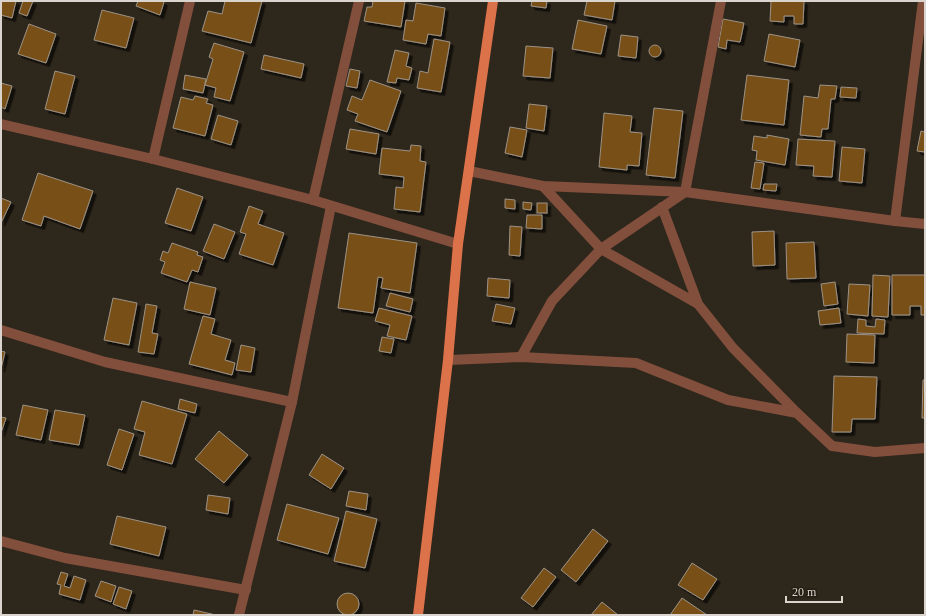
<svg xmlns="http://www.w3.org/2000/svg" width="926" height="616" viewBox="0 0 926 616" font-family="'Times New Roman',serif">
<style>
.building{fill:#785018;stroke:#9d9286;filter:url(#shadow)}
.lines{fill:none;stroke-linecap:round;stroke-linejoin:round}
.minor{stroke:#834f3d;stroke-width:10}
.primary{stroke:#dc724a;stroke-width:10}
</style>
<defs>
<filter id="shadow"><feDropShadow dx="3.5" dy="3.5" stdDeviation="0" flood-color="#0009"/></filter>
</defs>
<rect width="100%" height="100%" fill="#2e271c"/>
<g class="building">
<polygon points="1,1 16,1 12,18 1,15"/>
<polygon points="23,1 33,1 27,16 19,13"/>
<polygon points="138,1 161,1 164,2 160,15 136,6"/>
<polygon points="225,1 262,1 251,43 202,31 208,11 222,14"/>
<polygon points="373,1 405,1 401,27 364,21 367,7 372,7"/>
<polygon points="532,1 547,1 546,8 531,6"/>
<polygon points="587,1 615,1 612,20 584,15"/>
<polygon points="771,1 804,1 803,24 794,24 794,16 784,16 784,22 770,21"/>
<polygon points="416,3 445,8 441,36 428,34 426,44 403,40 406,20 413,21"/>
<polygon points="102,10 134,18 126,48 94,40"/>
<polygon points="723,19 744,23 740,42 727,40 726,49 718,47"/>
<polygon points="578,20 607,26 601,54 572,49"/>
<polygon points="29,24 56,34 46,63 18,54"/>
<polygon points="769,34 800,40 795,67 764,61"/>
<polygon points="621,35 638,37 636,58 618,56"/>
<polygon points="434,39 450,42 441,92 417,88 420,71 428,73"/>
<polygon points="214,43 244,52 230,101 214,97 216,88 205,85 213,59 209,57"/>
<circle cx="655" cy="51" r="6"/>
<polygon points="526,46 553,48 550,78 523,76"/>
<polygon points="395,50 409,53 406,66 412,68 409,80 397,78 396,83 387,82"/>
<polygon points="264,55 304,64 301,78 261,69"/>
<polygon points="350,69 360,71 357,88 346,86"/>
<polygon points="55,71 75,76 65,114 45,109"/>
<polygon points="185,75 206,79 203,93 183,89"/>
<polygon points="747,75 789,80 784,125 741,120"/>
<polygon points="370,80 401,91 387,132 355,121 358,114 347,110 352,96 362,100"/>
<polygon points="1,83 12,86 5,109 1,107"/>
<polygon points="820,85 837,86 835,99 831,99 828,129 822,129 821,137 800,135 804,96 818,98"/>
<polygon points="841,87 857,88 856,98 840,97"/>
<polygon points="195,96 208,99 206,103 213,105 205,136 173,128 181,97 193,100"/>
<polygon points="529,104 547,106 544,131 526,128"/>
<polygon points="654,108 683,111 675,178 646,175"/>
<polygon points="604,113 632,116 630,132 642,133 639,166 627,165 627,170 599,167"/>
<polygon points="218,115 238,121 231,145 211,139"/>
<polygon points="510,127 527,130 522,157 505,153"/>
<polygon points="350,129 379,134 376,154 346,149"/>
<polygon points="921,131 925,132 925,152 917,151"/>
<polygon points="767,135 789,139 785,165 756,160 757,151 752,150 754,136 767,138"/>
<polygon points="798,139 835,141 832,177 813,176 814,166 796,165"/>
<polygon points="411,145 421,146 420,161 426,162 420,212 394,209 396,187 403,188 404,177 379,174 382,148 410,151"/>
<polygon points="842,147 865,149 862,183 839,181"/>
<polygon points="755,162 764,163 760,189 751,188"/>
<polygon points="38,173 93,191 80,229 44,216 41,226 22,220"/>
<polygon points="764,184 777,184 776,191 763,190"/>
<polygon points="177,188 203,197 191,231 165,223"/>
<polygon points="1,198 11,202 1,223"/>
<polygon points="505,199 515,200 515,209 505,208"/>
<polygon points="523,202 532,203 531,210 523,209"/>
<rect x="537" y="203" width="10" height="10"/>
<polygon points="249,206 263,211 258,224 284,233 273,265 239,254 246,234 240,232"/>
<polygon points="527,215 542,215 542,229 526,228"/>
<polygon points="214,224 235,232 224,259 203,251"/>
<polygon points="510,226 522,227 520,256 509,255"/>
<polygon points="774,231 775,265 753,266 752,232"/>
<polygon points="349,233 417,243 410,293 381,288 383,278 378,277 373,313 338,308"/>
<polygon points="814,242 816,278 787,279 786,243"/>
<polygon points="172,243 198,252 197,255 203,257 198,272 192,270 187,282 161,273 165,262 160,260 163,251 168,253"/>
<polygon points="873,275 890,276 888,317 872,316"/>
<polygon points="892,275 925,275 925,315 921,315 921,306 910,306 910,315 892,315"/>
<polygon points="488,278 510,280 509,298 487,296"/>
<polygon points="190,282 216,288 210,315 184,309"/>
<polygon points="835,282 838,304 824,306 821,284"/>
<polygon points="849,284 870,285 868,316 847,314"/>
<polygon points="390,293 413,299 410,312 386,306"/>
<polygon points="113,298 137,303 129,345 104,340"/>
<polygon points="146,304 157,306 152,333 158,334 154,354 138,352"/>
<polygon points="496,304 515,308 511,324 492,321"/>
<polygon points="379,308 412,316 406,340 387,336 390,325 375,321"/>
<polygon points="839,308 841,323 820,325 818,311"/>
<polygon points="203,316 215,319 211,334 231,340 225,360 235,363 232,375 189,364"/>
<polygon points="858,319 866,320 866,326 875,327 876,319 885,320 884,334 857,333"/>
<polygon points="847,334 875,335 874,363 846,362"/>
<polygon points="382,337 394,339 391,353 379,351"/>
<polygon points="241,345 255,348 251,372 236,370"/>
<polygon points="1,351 5,352 1,369"/>
<polygon points="834,376 877,377 875,419 852,419 851,432 832,432"/>
<polygon points="923,380 925,380 925,418 922,418"/>
<polygon points="180,399 197,404 195,413 178,409"/>
<polygon points="142,401 187,414 172,464 139,455 145,432 134,429"/>
<polygon points="23,405 48,410 41,440 16,435"/>
<polygon points="55,410 85,415 79,445 49,440"/>
<polygon points="1,417 6,418 1,433"/>
<polygon points="119,429 134,434 122,470 107,465"/>
<polygon points="219,431 248,455 224,483 195,459"/>
<polygon points="322,454 344,468 331,489 309,475"/>
<polygon points="349,491 368,494 366,510 346,506"/>
<polygon points="208,495 230,498 228,514 206,510"/>
<polygon points="287,504 339,518 328,554 277,540"/>
<polygon points="346,511 377,519 365,568 334,561"/>
<polygon points="117,516 166,527 159,556 110,544"/>
<polygon points="593,529 608,541 576,582 561,570"/>
<polygon points="692,563 717,579 703,600 678,585"/>
<polygon points="544,568 556,577 533,607 521,598"/>
<polygon points="61,572 68,574 64,586 70,588 74,576 86,580 80,600 59,594 61,585 57,584"/>
<polygon points="101,581 116,586 111,602 95,596"/>
<polygon points="119,587 132,591 126,609 113,604"/>
<circle cx="348" cy="604" r="11"/>
<polygon points="682,598 707,615 670,615"/>
<polygon points="602,602 618,615 591,615"/>
<polygon points="194,610 216,615 193,615"/>
</g>
<g class="lines">
<g class="minor">
<polyline points="1,124 153,159 313,200 458,244"/>
<polyline points="153,159 190,1"/>
<polyline points="469,171 543,186 685,192 895,221 925,224"/>
<polyline points="543,186 601,249 698,304"/>
<polyline points="313,200 359,1"/>
<polyline points="662,207 698,304 733,348 797,413"/>
<polyline points="895,221 923,1"/>
<polyline points="1,330 105,362 292,402"/>
<polyline points="521,357 552,301 601,249 685,192 721,1"/>
<polyline points="448,360 521,357 636,363 728,400 797,413 832,446 875,452 925,448"/>
<polyline points="1,541 65,558 246,590"/>
<polyline points="239,615 292,402 331,206"/>
</g>
<polyline class="primary" points="418,615 448,360 458,244 493,1"/>
</g>
<rect width="926" height="616" fill="none" stroke="#d9d5ce" stroke-width="4"/>
<path d="M786 596v6h56v-6" fill="none" stroke="#d9d5ce" stroke-width="2"/>
<text x="792" y="596" font-size="12" fill="#d9d5ce" stroke="#241e13" stroke-width="3" paint-order="stroke">20 m</text>
</svg>
